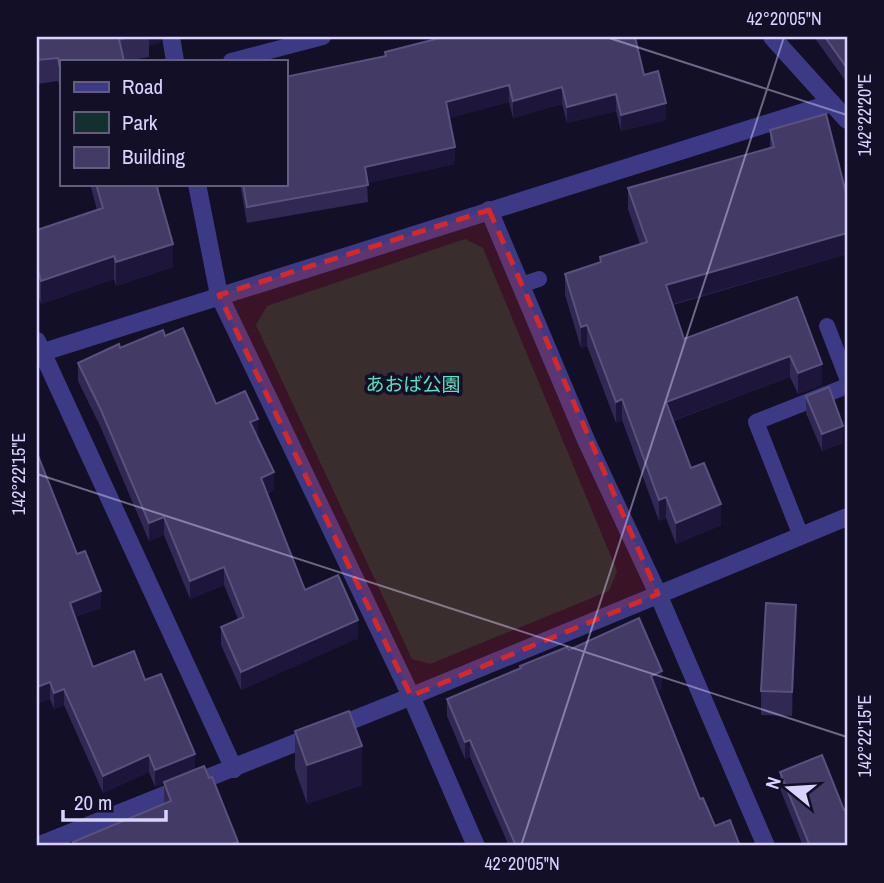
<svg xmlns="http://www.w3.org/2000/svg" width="884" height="883" viewBox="0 0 884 883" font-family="'Archivo Narrow','Noto Sans JP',sans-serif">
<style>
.green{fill:#12302f}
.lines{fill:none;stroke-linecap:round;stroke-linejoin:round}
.service{stroke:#3d3a85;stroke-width:16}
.minor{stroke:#3d3a85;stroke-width:18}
.wall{fill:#312854}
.shaded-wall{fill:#1d163a}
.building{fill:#433a66;stroke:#5a527e;stroke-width:2}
.marked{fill:#d62828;fill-opacity:0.2;stroke:#d62828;stroke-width:5;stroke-dasharray:14 9;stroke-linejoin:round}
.ticks{fill:none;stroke:#d9d4ff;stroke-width:2;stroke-opacity:0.45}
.labels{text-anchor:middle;stroke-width:7;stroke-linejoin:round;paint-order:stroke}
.park-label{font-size:19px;fill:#5fe0c0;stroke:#130f26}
.neatline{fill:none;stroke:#d9d4ff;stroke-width:2.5}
.ticks-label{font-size:18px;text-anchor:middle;fill:#d9d4ff}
</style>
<rect width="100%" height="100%" fill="#130f26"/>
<polygon class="green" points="465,239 483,248 617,571 609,591 430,664 412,659 256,325 267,306"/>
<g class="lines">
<g class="service">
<polyline points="231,61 323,37"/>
<polyline points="521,285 539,279"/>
<polyline points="827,326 847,378"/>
<polyline points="801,536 756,422 847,386"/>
</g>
<g class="minor">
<polyline points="171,37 175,61"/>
<polyline points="772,37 847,120"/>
<polyline points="197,184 219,295 411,696 476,846"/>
<polyline points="489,210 586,440 658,594 766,846"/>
<polyline points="37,341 234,769"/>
<polyline points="37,354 832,103"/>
<polyline points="37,846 390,705 847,517"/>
</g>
</g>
<g class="wall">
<polygon points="37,37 161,37 160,43 149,45 149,57 126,61 61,61 61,96 58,81 37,84"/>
<polygon points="814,37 847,37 847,83"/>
<polygon points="385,52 644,75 666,120 621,131 616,111 567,123 562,104 513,118 509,102 449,118 455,164 367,183 368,202 247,223 240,184 285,184 385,56"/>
<polygon points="770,130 847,254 673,305 684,339 797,297 822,385 798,394 790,377 673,421 691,468 721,525 676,544 666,518 659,521 622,420 616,423 587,346 581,348 565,295 565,274 600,262 600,257 640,244 628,209 628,188 770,148"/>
<polygon points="90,184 159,184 159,194 173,267 116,286 114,279 41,304 37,291 37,230 97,210"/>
<polygon points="165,336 216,404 258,437 274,490 267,494 305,590 358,638 241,690 221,645 221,627 238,619 224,585 190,599 164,535 149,541 101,428 78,381 78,363 120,348"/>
<polygon points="806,396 843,443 822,451 806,413"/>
<polygon points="77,554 101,608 75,617 93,667 145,680 238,846 73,846 73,842 164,804 164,783 155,787 149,772 103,793 64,705 54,709 50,699 37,704"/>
<polygon points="796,629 792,716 761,715 761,691"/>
<polygon points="569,650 662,688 656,691 700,799 715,826 740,846 509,846 470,757 465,759 447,716 447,699 520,668 520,666"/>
<polygon points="295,731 362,785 307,804 295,769"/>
<polygon points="780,772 844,810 847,846 803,846 780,789"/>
</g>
<g class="shaded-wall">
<polygon points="149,37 161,37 160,43 149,45"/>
<polygon points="509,85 509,102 446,119 446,102"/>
<polygon points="562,87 562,104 513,118 513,101"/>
<polygon points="616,94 616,111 567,123 567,107"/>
<polygon points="666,103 666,120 621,131 621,115"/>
<polygon points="455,147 455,164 365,184 365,167"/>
<polygon points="847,233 847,254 666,306 666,285"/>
<polygon points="173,244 173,267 116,286 116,262"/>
<polygon points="114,256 114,279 41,304 41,281"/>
<polygon points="587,325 587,346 581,348 581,327"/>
<polygon points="790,356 790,377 666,423 666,402"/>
<polygon points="822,364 822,385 798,394 798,373"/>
<polygon points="622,399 622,420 616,423 616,402"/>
<polygon points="258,419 258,437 250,422"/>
<polygon points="843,426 843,443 822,451 822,434"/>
<polygon points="274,472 274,490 261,496 261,478"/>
<polygon points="666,497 666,518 659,521 659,500"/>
<polygon points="721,504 721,525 676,544 676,523"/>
<polygon points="164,517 164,535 149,541 149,523"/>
<polygon points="224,567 224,585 190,599 190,581"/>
<polygon points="101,591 101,608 70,619 70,603"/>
<polygon points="796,605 796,629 792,716 792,692"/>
<polygon points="358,620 358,638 241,690 241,672"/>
<polygon points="662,671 662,688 651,693 651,676"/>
<polygon points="50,682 50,699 37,704 37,687"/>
<polygon points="64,689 64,705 54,709 54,693"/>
<polygon points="470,740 470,757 465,759 465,742"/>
<polygon points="362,746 362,785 307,804 307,765"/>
<polygon points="195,754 195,771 155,787 155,770"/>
<polygon points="149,755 149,772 103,793 103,776"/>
<polygon points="238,842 238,846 227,846"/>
</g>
<g class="building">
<polygon points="37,37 131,37 119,39 124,61 61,61 61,73 58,58 37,60"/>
<polygon points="444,37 635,37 644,75 658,71 666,103 621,115 616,94 567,107 562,87 513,101 509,85 446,102 455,147 365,167 368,185 247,207 243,184 285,184 285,77 386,56 385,52"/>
<polygon points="825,37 847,37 847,68"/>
<polygon points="826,114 847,197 847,233 666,285 684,339 797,297 822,364 798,373 790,356 666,402 691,468 704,463 721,504 676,523 666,497 659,500 622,399 616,402 587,325 581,327 565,274 601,262 600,257 647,242 628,188 774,147 770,130"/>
<polygon points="96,184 156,184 173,244 116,262 114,256 41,281 37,267 37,230 103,208"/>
<polygon points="183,328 216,404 245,391 258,419 250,422 274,472 261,478 305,590 338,575 358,620 241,672 221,627 244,617 224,567 190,581 164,517 149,523 101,410 78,363 119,344 120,348 163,330 165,336"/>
<polygon points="829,387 843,426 822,434 806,396"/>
<polygon points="37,453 77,554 85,551 101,591 70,603 93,667 134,651 145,680 161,674 195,754 155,770 149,755 103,776 64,689 54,693 50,682 37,687"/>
<polygon points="766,603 796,605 792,692 761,691"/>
<polygon points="639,618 662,671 651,676 700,799 703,798 715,826 730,820 740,846 516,846 470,740 465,742 447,699 521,668 520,666 567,647 569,650"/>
<polygon points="349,711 362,746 307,765 295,731"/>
<polygon points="822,755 844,810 847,809 847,846 808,846 810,846 780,772"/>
<polygon points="204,766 209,778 212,777 238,842 227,846 75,846 73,842 171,801 164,782"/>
</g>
<path class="marked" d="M 489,210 L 658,594 L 411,696 L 219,295 Z"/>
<path class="ticks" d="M 606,37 L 847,115M 37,474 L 847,737M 521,846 L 784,37"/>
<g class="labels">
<g class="park-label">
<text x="413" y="391">あおば公園</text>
</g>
</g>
<rect width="884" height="883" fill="none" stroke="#130f26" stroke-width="77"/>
<rect x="60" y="60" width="228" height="126" fill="#130f26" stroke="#625e7d" stroke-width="2"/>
<rect x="74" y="82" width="35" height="10" fill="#3d3a85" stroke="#625e7d" stroke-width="2"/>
<text x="122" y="94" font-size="21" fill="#d9d4ff">Road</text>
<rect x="74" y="112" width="35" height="21" fill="#12302f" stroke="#625e7d" stroke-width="2"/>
<text x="122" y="130" font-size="21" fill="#d9d4ff">Park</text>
<rect x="74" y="147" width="35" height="21" fill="#433a66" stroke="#625e7d" stroke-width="2"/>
<text x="122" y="164" font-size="21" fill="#d9d4ff">Building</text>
<g transform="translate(789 788) rotate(288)" stroke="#130f26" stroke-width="5" paint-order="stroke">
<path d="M0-5L12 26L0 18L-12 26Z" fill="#d9d4ff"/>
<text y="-10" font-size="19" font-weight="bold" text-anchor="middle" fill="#d9d4ff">N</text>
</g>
<path d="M63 810v10h103v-10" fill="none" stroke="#d9d4ff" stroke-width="3.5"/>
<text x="74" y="810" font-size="21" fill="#d9d4ff" stroke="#130f26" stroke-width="5" paint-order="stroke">20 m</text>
<rect x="38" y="38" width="808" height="806" class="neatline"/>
<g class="ticks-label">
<text x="784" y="25">42°20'05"N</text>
<text transform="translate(865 115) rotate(-90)" y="6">142°22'20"E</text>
<text transform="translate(19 474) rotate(-90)" y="6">142°22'15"E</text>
<text transform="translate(865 736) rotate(-90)" y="6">142°22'15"E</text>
<text x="522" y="870">42°20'05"N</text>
</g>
</svg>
